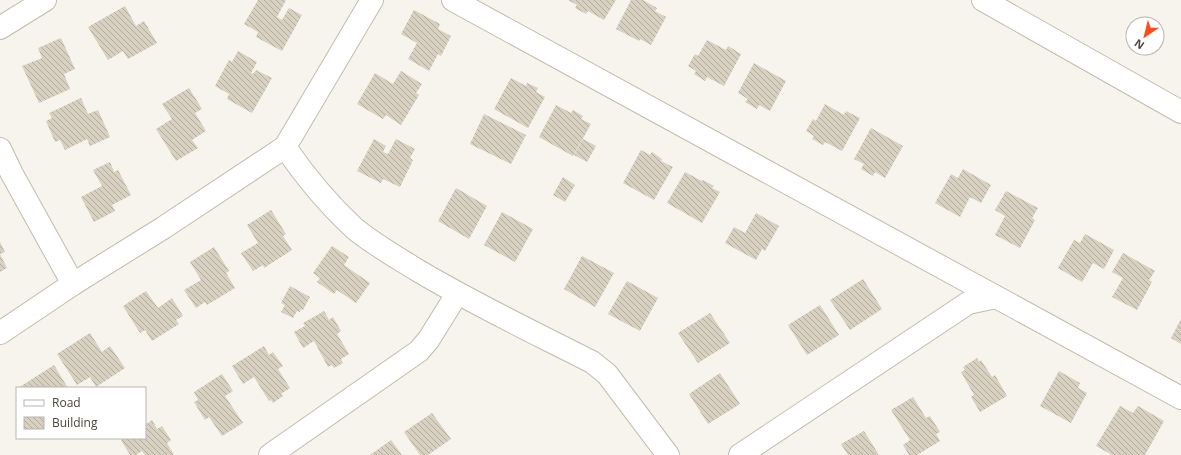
<svg xmlns="http://www.w3.org/2000/svg" width="1181" height="455" viewBox="0 0 1181 455" font-family="'Open Sans',sans-serif">
<style>
.building{fill:url(#building-back-hatch)}
.lines{fill:none;stroke-linecap:round;stroke-linejoin:round}
.minor-casing{stroke:#c2bcad;stroke-width:24}
.minor{stroke:#fff;stroke-width:22}
</style>
<defs>
<pattern id="building-back-hatch" width="6" height="6" patternUnits="userSpaceOnUse"><rect width="6" height="6" fill="#d8d0c0"/><path d="M-1 5l2 2M0 0l6 6M5-1l2 2" fill="none" stroke="#b1ab9d"/></pattern>
</defs>
<rect width="100%" height="100%" fill="#f6f4ec"/>
<g class="building">
<polygon points="258,0 286,0 277,17 282,20 289,8 302,15 282,51 256,37 258,32 244,24"/>
<polygon points="568,0 616,0 604,20 588,11 586,14 575,8 577,5"/>
<polygon points="631,0 643,0 657,8 655,11 666,17 651,45 640,39 639,41 616,29"/>
<polygon points="125,6 136,26 144,21 157,43 128,59 123,51 108,60 88,27"/>
<polygon points="414,10 440,24 438,29 451,36 441,56 438,54 429,71 408,59 417,43 401,34"/>
<polygon points="61,38 75,69 64,74 70,89 39,103 22,66 42,58 38,48"/>
<polygon points="707,40 726,50 728,46 741,54 724,86 707,77 705,81 694,74 696,71 688,66 695,54 698,56"/>
<polygon points="238,51 257,62 251,73 253,74 256,70 272,78 252,113 227,99 229,94 215,86 229,60 232,62"/>
<polygon points="754,63 786,81 770,111 759,105 757,109 745,102 748,99 738,93"/>
<polygon points="401,71 422,84 416,93 419,95 401,125 386,115 383,119 357,104 375,73 393,84"/>
<polygon points="511,78 526,86 527,83 538,88 536,92 545,97 528,128 494,109"/>
<polygon points="189,88 202,109 195,113 206,131 192,140 198,148 176,161 156,129 172,119 162,104"/>
<polygon points="81,98 88,114 98,110 110,137 90,146 87,139 65,150 60,140 55,142 46,121 52,118 49,113"/>
<polygon points="825,104 844,115 846,111 860,118 842,151 825,142 823,145 812,139 814,136 806,131 813,119 816,121"/>
<polygon points="556,105 571,113 573,110 583,116 581,119 591,124 573,156 539,137"/>
<polygon points="484,114 526,135 511,164 470,144"/>
<polygon points="871,128 903,146 885,178 875,172 873,176 861,169 864,164 854,159"/>
<polygon points="374,139 386,146 383,152 388,154 396,139 415,149 410,158 413,160 400,187 383,179 381,183 357,171"/>
<polygon points="583,139 596,146 587,162 574,155"/>
<polygon points="641,150 650,155 652,152 662,159 661,161 673,167 654,200 623,183"/>
<polygon points="110,162 114,172 118,170 131,195 112,205 115,211 94,222 81,197 102,186 93,170"/>
<polygon points="963,169 991,185 981,203 970,197 960,217 935,203 951,174 958,178"/>
<polygon points="685,172 702,181 703,180 714,186 712,188 720,192 702,223 667,203"/>
<polygon points="563,177 575,185 565,202 553,195"/>
<polygon points="456,188 487,206 469,239 438,221"/>
<polygon points="1006,191 1038,208 1032,218 1035,220 1020,248 995,235 1005,216 995,210"/>
<polygon points="271,210 286,234 283,236 292,250 264,268 263,265 253,271 241,253 258,243 247,225"/>
<polygon points="502,212 533,229 515,262 484,245"/>
<polygon points="756,213 779,226 765,251 762,249 756,260 725,243 734,227 745,233"/>
<polygon points="1085,234 1114,250 1104,269 1093,263 1082,282 1058,268 1074,240 1080,243"/>
<polygon points="0,242 5,252 0,254 7,268 0,272"/>
<polygon points="332,246 349,257 344,265 370,283 356,303 337,290 334,294 317,282 320,278 313,273"/>
<polygon points="214,247 229,271 226,273 235,288 207,305 205,302 196,308 184,290 201,280 190,262"/>
<polygon points="1123,253 1155,271 1149,280 1152,282 1137,310 1112,297 1123,278 1112,272"/>
<polygon points="582,256 614,273 595,307 564,289"/>
<polygon points="863,279 882,309 850,330 830,300"/>
<polygon points="627,281 658,298 640,331 608,314"/>
<polygon points="290,286 310,297 303,310 301,309 300,312 297,311 293,318 281,312 285,305 281,303"/>
<polygon points="146,291 158,308 172,298 183,316 176,320 179,324 152,341 145,330 140,333 123,306"/>
<polygon points="820,305 839,335 807,355 788,325"/>
<polygon points="324,311 329,320 333,317 341,331 337,334 349,354 341,359 343,363 334,368 332,365 328,367 314,341 303,348 294,332 305,326 303,323"/>
<polygon points="710,313 730,343 698,363 678,333"/>
<polygon points="1181,319 1181,344 1171,338"/>
<polygon points="90,333 102,352 110,346 125,368 96,387 90,377 77,385 57,354"/>
<polygon points="264,346 269,355 273,352 283,366 278,369 290,388 281,394 283,396 273,403 271,400 269,401 254,377 243,384 232,366"/>
<polygon points="977,358 979,362 981,360 992,377 995,375 1007,396 980,412 971,397 974,395 961,372 965,370 963,367"/>
<polygon points="54,365 68,388 18,388"/>
<polygon points="1059,371 1080,383 1078,388 1087,393 1071,423 1040,406"/>
<polygon points="720,373 740,404 708,424 689,394"/>
<polygon points="222,374 233,391 225,396 243,423 222,436 209,417 205,420 194,402 198,400 194,392"/>
<polygon points="913,397 926,418 930,416 940,432 936,434 940,441 917,455 909,455 903,445 910,440 891,410"/>
<polygon points="1120,406 1133,413 1138,406 1164,421 1145,455 1112,455 1096,446"/>
<polygon points="432,413 451,439 428,455 420,455 404,432"/>
<polygon points="152,420 157,429 162,426 171,440 167,443 174,455 145,455 142,451 136,455 130,455 121,440 124,438 145,438 145,425"/>
<polygon points="864,431 879,455 848,455 841,444"/>
<polygon points="391,440 402,455 370,455"/>
</g>
<g class="lines">
<defs>
<g id="minor">
<polyline points="453,0 1181,398"/>
<polyline points="983,0 1181,112"/>
<polyline points="0,28 45,0"/>
<path d="M 285,147 C 305,176 328,204 354,228 C 373,244 396,257 417,270 C 474,304 533,332 592,362 L 607,374 L 668,455"/>
<polyline points="0,149 12,174 73,284"/>
<polyline points="0,333 73,284 163,228 285,147 372,0"/>
<polyline points="270,455 419,351 429,339 457,294"/>
<polyline points="740,455 968,303 996,297"/>
</g>
</defs>
<use href="#minor" class="minor-casing"/>
<use href="#minor" class="minor"/>
</g>
<rect x="16" y="387" width="130" height="52" fill="#ffffff" stroke="#b7b5af"/>
<rect x="24" y="400" width="20" height="6" fill="#ffffff" stroke="#b7b5af"/>
<text x="52" y="407" font-size="12" fill="#4b4538">Road</text>
<rect x="24" y="417" width="20" height="12" fill="url(#building-back-hatch)" stroke="#b7b5af"/>
<text x="52" y="427" font-size="12" fill="#4b4538">Building</text>
<g transform="translate(1145 36) rotate(215)"><circle r="19" fill="#ffffff" stroke="#b7b5af"/>
<path d="M0-3L7 15L0 10L-7 15Z" fill="#ff4c1a"/>
<text y="-6" font-size="11" font-weight="bold" text-anchor="middle" fill="#4b4538">N</text>
</g>
</svg>
